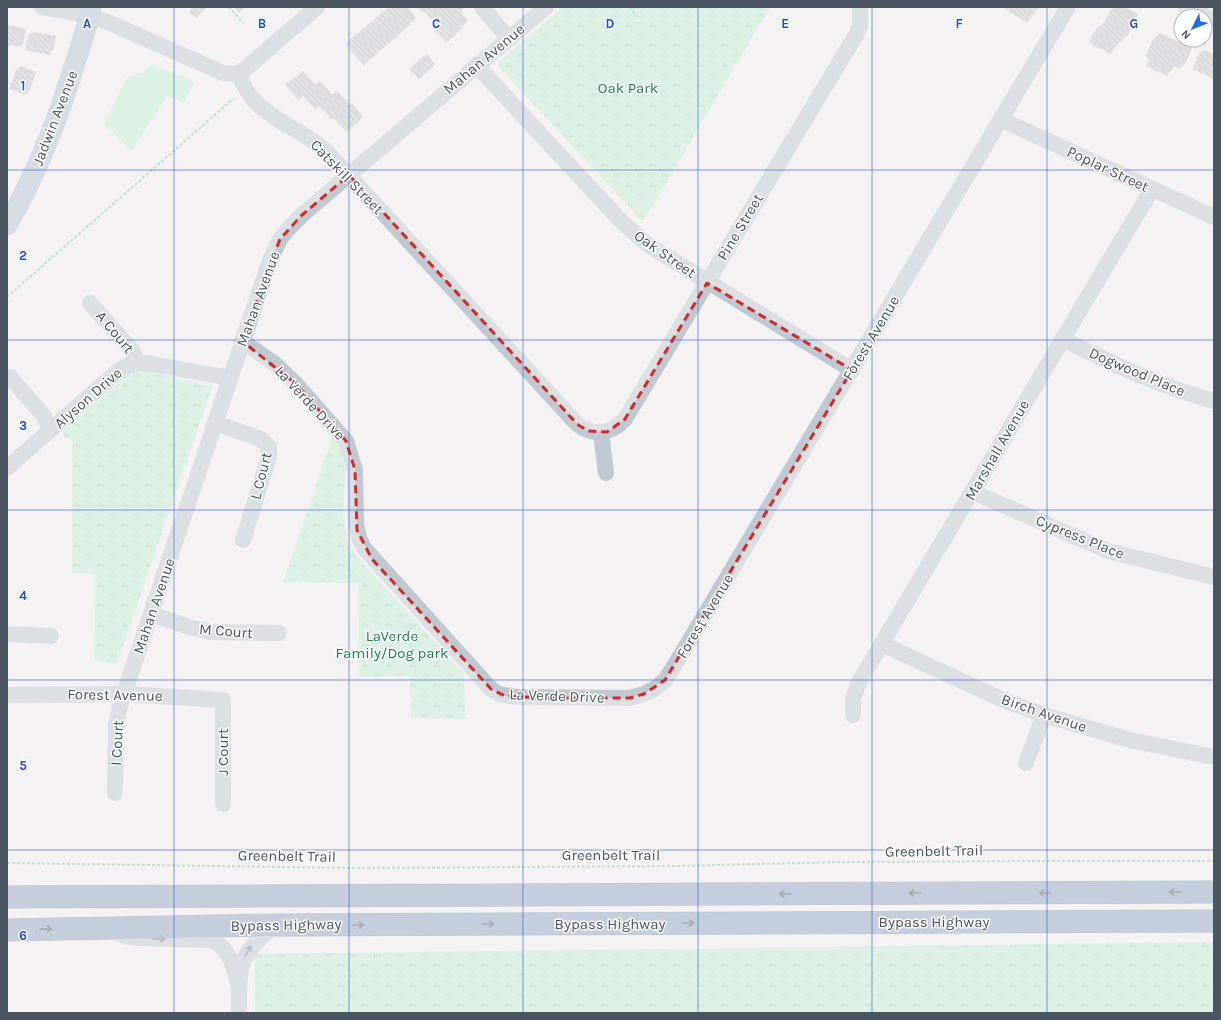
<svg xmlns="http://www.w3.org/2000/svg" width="1221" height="1020" viewBox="0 0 1221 1020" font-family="Karla,sans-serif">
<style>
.grass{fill:url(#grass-tufts)}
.garden{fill:#c2f0d5}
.shadow{fill:#0003}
.building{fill:url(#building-back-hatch)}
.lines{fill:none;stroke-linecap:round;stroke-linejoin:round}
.highway-casing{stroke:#758eac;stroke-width:23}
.path{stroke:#7acea6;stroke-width:2;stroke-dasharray:3 2;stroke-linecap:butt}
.minor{stroke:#c0c9d1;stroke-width:16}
.major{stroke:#b2c1d0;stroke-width:21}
.highway{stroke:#8aa3c0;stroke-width:22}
.oneway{stroke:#4c5965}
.oneway2{stroke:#6d7882}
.marked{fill:none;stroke:#d62828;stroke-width:3;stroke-dasharray:8 5;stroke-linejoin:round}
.grid{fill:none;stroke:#1d4ed8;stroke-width:1;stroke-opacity:0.55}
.labels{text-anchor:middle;stroke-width:3;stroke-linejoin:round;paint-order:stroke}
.street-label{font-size:15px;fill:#495560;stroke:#fff}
.park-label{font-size:15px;fill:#188350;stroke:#fff}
.grid-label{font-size:13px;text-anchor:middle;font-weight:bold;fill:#1d4ed8;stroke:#fff;stroke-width:3;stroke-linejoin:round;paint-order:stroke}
</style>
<defs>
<pattern id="grass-tufts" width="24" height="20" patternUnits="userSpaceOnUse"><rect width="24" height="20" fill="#c2f0d5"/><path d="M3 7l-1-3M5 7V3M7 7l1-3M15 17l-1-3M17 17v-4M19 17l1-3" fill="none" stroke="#a0c5b0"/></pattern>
<pattern id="building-back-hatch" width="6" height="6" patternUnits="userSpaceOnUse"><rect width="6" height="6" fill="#ccced4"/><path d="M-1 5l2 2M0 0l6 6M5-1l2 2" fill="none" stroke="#a8aaaf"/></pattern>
</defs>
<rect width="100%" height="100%" fill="#f4f2f2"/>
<g class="grass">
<polygon points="563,7 770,7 643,222 504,73 498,65 503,58"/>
<polygon points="135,368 212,387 117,664 94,660 95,574 72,573 72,439 64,437 63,431"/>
<polygon points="333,435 341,451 346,471 343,516 346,532 349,545 357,557 464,674 466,719 411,718 410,676 359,677 358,583 283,582"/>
<polygon points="1214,942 1214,1013 255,1013 255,954"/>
</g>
<polygon class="garden" points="153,64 195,82 184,103 168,96 131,151 104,123 126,78 143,72"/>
<g class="shadow">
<polygon points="190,7 207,7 197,16"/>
<polygon points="389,7 407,7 416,18 410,24"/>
<polygon points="417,7 465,7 460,12 468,21 446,41 439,26 424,10"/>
<polygon points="1004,7 1039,7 1027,22"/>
<polygon points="1114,7 1125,7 1138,14 1128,35 1121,40 1111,53 1098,28 1105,22"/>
<polygon points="7,25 26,29 23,43 19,46 7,44"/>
<polygon points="33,32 56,36 53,50 49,54 29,35"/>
<polygon points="1160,33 1192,48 1186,62 1180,68 1175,65 1167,75 1151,58 1146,56 1154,39"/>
<polygon points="1204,50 1214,54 1214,78 1193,69 1200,53"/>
<polygon points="427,54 435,64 419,78 410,69"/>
<polygon points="21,66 36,72 30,90 26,94 10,89 17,70"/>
<polygon points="303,71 315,85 320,81 333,95 337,91 350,105 352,103 363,117 347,131 334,117 290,82"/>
</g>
<g class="building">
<polygon points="188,7 203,7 197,18 189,13 191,9"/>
<polygon points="234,7 245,7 239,13"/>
<polygon points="389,7 396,7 411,24 364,65 345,44"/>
<polygon points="416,7 448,7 453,13 459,8 462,12 455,18 463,28 446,43 435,30 438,27 424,11 422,13"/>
<polygon points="1002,7 1035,7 1037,8 1027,23"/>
<polygon points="1111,9 1133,20 1122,42 1118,40 1111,54 1089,43 1097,27 1101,29"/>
<polygon points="7,29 23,33 20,47 7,45"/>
<polygon points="28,35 53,40 50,55 25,50"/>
<polygon points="1153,39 1187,54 1180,69 1172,65 1167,76 1146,66 1150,59 1145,57"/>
<polygon points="1199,53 1214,60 1214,79 1192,69"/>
<polygon points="425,55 434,66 419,79 409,69"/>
<polygon points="16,70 33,75 27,95 9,89"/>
<polygon points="299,74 311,88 316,84 329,98 333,94 345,108 347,106 360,121 347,132 334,118 332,120 319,106 315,110 303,96 298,100 285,85"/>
</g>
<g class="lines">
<defs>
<g id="highway">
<polyline points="7,897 1214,892"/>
<polyline points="7,930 276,925 1214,921"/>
</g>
</defs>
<use href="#highway" class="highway-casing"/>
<g class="path">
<polyline points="229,7 243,23"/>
<polyline points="630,7 636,17"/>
<polyline points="7,297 234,98"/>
<polyline points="7,863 354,868 676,866 844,862 1034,861 1214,861"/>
</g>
<g class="minor">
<polyline points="42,7 90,16 110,23 223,73 236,74 244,70 317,7"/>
<polyline points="482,7 508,38"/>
<polyline points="1186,7 1214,20"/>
<polyline points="476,65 621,221 648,245 852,370"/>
<path d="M 239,73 C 251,117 297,124 327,152 L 577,424 C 594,437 611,434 625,419 L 856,35 L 860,26 L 860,7"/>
<polyline points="1002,120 1214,217"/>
<polyline points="90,303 132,350 137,362"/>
<path d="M 1062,339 C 1112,363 1160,387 1214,401"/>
<polyline points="242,341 275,364 296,384 346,441 355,470 356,524 359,538 364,548 491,689 499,694 518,697 630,698 644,694 656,688 665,680 673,668 1068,7"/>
<polyline points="10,377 44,416 50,430"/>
<polyline points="215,423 261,439 269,447 269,457 243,540"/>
<polyline points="601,433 606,473"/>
<path d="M 7,468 L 117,372 C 129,363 137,362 152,364 L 230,378"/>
<polyline points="973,492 1108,551 1214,577"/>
<polyline points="151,614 189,627 211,632 279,633"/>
<polyline points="7,634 51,636"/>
<polyline points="882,644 1001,699 1044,715 1130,740 1214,757"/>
<polyline points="7,695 124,694 223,700 223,804"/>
<polyline points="853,715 853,699 859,682 1152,189"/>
<polyline points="1026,763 1044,715"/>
<polyline points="115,793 116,725 120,706 270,260 280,239 289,228 302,215 546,7"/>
<path d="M 124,936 L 139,938 L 212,940 C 230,948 236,971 239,989"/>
<path d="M 239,1013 C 239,966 237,955 276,925"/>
</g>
<path class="major" d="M 7,225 C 37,173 59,117 76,60 C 82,42 88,25 91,7"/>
<use href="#highway" class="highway"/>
</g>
<defs><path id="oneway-shaft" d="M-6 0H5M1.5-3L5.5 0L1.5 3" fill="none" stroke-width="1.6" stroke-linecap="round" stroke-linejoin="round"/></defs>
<g class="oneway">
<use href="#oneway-shaft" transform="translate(1175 892) rotate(180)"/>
<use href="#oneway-shaft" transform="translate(915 893) rotate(180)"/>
<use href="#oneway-shaft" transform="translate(1045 893) rotate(180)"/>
<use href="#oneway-shaft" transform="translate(785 894) rotate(180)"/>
<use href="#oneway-shaft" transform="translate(688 923)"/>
<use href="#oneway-shaft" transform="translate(488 924)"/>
<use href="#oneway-shaft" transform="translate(358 925)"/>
<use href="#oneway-shaft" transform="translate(46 929) rotate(-1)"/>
</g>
<g class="oneway2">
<use href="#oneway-shaft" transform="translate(159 939) rotate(1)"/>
<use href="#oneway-shaft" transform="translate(248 951) rotate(-58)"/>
</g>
<path d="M0 0H1221V1020H0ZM 349,175 L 577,424 L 588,431 L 607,432 L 625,419 L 707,283 L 852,370 L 665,680 L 644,694 L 630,698 L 541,698 L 505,696 L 491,689 L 372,559 L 357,530 L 355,470 L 346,441 L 296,384 L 242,341 L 280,239 L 302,215 Z" fill="#f4f2f2" fill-opacity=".55" fill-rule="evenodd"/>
<path class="marked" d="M 349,175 L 577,424 L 588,431 L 607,432 L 625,419 L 707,283 L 852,370 L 665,680 L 644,694 L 630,698 L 541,698 L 505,696 L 491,689 L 372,559 L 357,530 L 355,470 L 346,441 L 296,384 L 242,341 L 280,239 L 302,215 Z"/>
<path class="grid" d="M 174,7 L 174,1013M 349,7 L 349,1013M 523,7 L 523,1013M 698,7 L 698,1013M 872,7 L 872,1013M 1047,7 L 1047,1013M 7,170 L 1214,170M 7,340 L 1214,340M 7,510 L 1214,510M 7,680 L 1214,680M 7,850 L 1214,850"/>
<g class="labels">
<g class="street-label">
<text transform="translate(484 59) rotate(-40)" y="5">Mahan Avenue</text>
<text transform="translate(55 118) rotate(-69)" y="5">Jadwin Avenue</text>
<text transform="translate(1108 169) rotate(25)" y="5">Poplar Street</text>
<text transform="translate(347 177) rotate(46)" y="5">Catskill Street</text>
<text transform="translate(740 227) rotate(-59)" y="5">Pine Street</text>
<text transform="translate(665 254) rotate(35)" y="5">Oak Street</text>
<text transform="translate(258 299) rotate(-70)" y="5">Mahan Avenue</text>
<text transform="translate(115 332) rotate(50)" y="5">A Court</text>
<text transform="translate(871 338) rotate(-59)" y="5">Forest Avenue</text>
<text transform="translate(1137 372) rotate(23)" y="5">Dogwood Place</text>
<text transform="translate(88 398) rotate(-41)" y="5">Alyson Drive</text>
<text transform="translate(310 403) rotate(47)" y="5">La Verde Drive</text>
<text transform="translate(997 450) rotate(-60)" y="5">Marshall Avenue</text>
<text transform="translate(261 476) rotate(-76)" y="5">L Court</text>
<text transform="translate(1080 537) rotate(22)" y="5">Cypress Place</text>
<text transform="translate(154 606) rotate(-71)" y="5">Mahan Avenue</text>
<text transform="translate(705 616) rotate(-59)" y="5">Forest Avenue</text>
<text transform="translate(226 631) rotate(5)" y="5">M Court</text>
<text transform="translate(115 695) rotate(1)" y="5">Forest Avenue</text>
<text transform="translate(557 696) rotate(2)" y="5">La Verde Drive</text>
<text transform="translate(1044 713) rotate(19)" y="5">Birch Avenue</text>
<text transform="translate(117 743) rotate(-87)" y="5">I Court</text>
<text transform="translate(223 752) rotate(-90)" y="5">J Court</text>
<text transform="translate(934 851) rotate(-1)" y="5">Greenbelt Trail</text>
<text x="611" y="860">Greenbelt Trail</text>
<text transform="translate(287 856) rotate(1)" y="5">Greenbelt Trail</text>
<text x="934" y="927">Bypass Highway</text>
<text x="610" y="929">Bypass Highway</text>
<text transform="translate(286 925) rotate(-1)" y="5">Bypass Highway</text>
</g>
<g class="park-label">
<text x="628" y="93">Oak Park</text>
<text x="392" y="641">LaVerde<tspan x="392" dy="17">Family/Dog park</tspan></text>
</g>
</g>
<g class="grid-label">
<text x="87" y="28">A</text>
<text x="262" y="28">B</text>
<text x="436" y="28">C</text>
<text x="610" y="28">D</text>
<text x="785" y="28">E</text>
<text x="959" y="28">F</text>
<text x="1134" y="28">G</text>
<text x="23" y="90">1</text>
<text x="23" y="260">2</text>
<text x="23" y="430">3</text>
<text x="23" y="600">4</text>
<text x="23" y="770">5</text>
<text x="23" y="940">6</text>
</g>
<rect width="1221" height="1020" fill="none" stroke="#495560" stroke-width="16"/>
<g transform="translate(1193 28) rotate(227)"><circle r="19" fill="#ffffff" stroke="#b6bbbf"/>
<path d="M0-3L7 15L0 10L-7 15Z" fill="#1b6fe5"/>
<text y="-6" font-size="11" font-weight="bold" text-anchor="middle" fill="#495560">N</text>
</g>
</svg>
